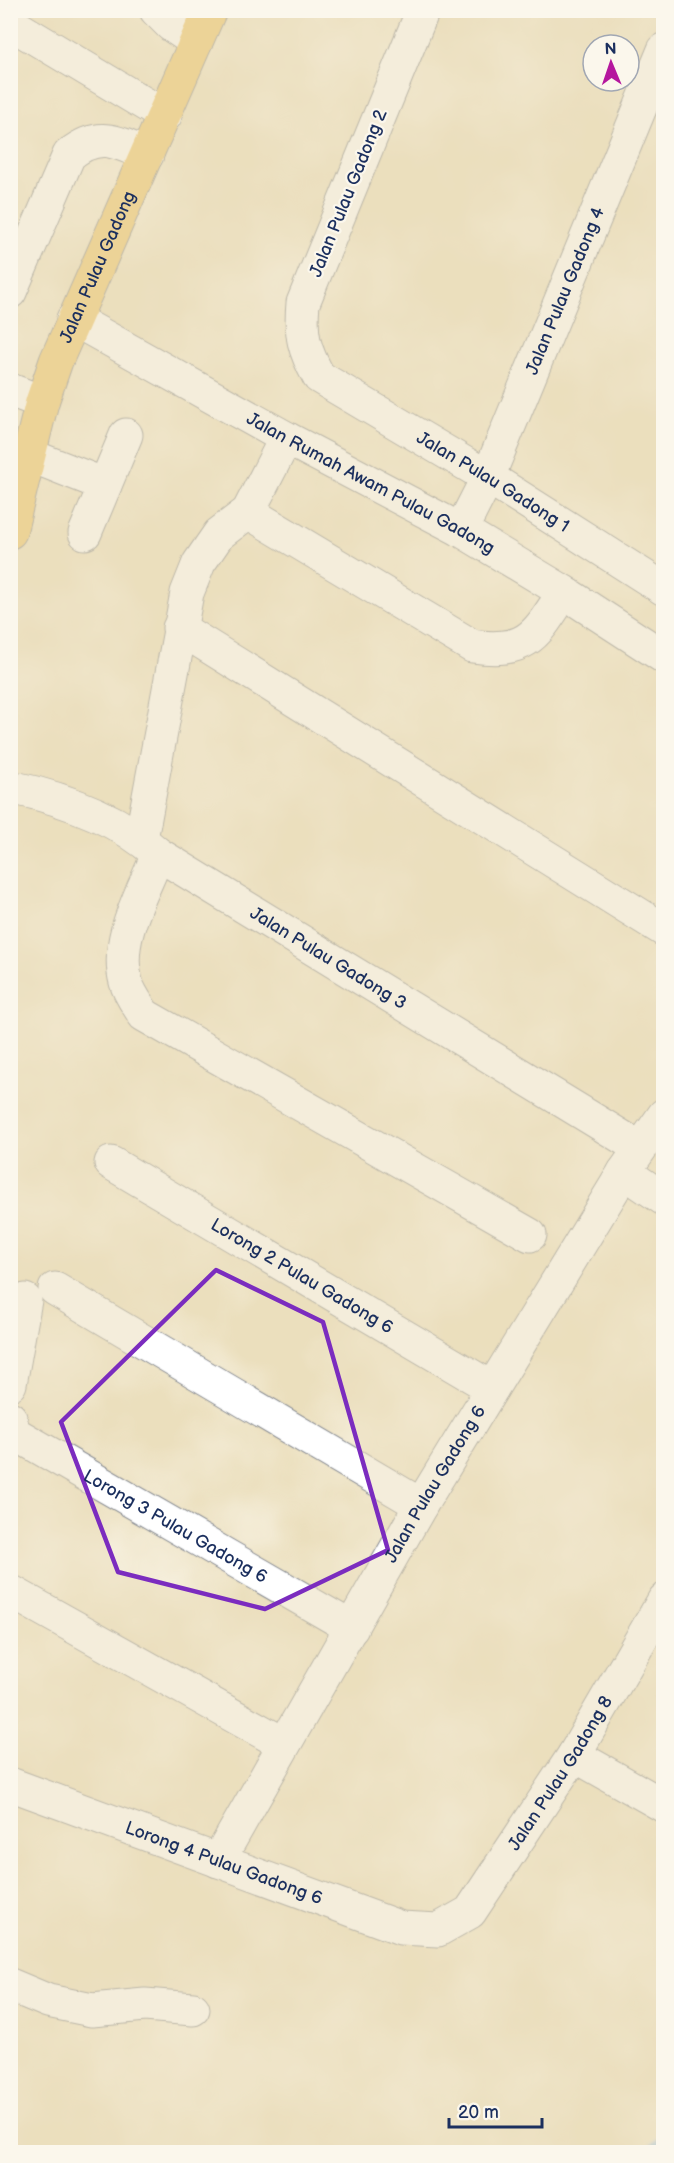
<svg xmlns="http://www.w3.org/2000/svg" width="674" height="2163" viewBox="0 0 674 2163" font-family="'Balsamiq Sans',sans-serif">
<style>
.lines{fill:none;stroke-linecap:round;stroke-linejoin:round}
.stream{stroke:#77b3e9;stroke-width:9}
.minor-casing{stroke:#83878e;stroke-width:35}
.major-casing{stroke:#83878e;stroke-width:35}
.minor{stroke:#fff;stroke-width:33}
.major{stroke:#eec569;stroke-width:33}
.marked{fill:none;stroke:#7b2cbf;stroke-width:4.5;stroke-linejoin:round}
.labels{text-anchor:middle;stroke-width:4.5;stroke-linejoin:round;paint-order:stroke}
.street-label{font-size:18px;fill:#1b2f5e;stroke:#fbf7ec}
</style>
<rect width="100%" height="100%" fill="#fbf7ec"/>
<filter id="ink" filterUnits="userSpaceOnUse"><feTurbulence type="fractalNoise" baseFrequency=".0167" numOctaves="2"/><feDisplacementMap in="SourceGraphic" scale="12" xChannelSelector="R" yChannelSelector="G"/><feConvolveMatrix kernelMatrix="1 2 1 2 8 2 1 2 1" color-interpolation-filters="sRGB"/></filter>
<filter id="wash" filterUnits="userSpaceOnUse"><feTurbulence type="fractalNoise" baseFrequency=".008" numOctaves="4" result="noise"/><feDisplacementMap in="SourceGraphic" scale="24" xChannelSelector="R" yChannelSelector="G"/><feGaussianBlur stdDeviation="1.35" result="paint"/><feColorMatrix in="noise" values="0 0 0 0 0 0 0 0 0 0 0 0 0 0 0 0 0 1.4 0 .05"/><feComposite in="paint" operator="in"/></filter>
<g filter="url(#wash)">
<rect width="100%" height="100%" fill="#ebdfbd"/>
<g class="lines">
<polyline class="stream" points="649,2152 664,2138"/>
</g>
</g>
<g filter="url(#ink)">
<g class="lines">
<defs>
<g id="minor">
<polyline points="156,10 171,25 196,42"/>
<path id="s1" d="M 423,10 L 303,303 C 300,335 304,350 319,377 L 488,477 L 664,589"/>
<polyline points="10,23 165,116"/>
<path d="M 10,292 L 69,155 C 98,131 116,141 147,155"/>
<path id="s2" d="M 73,319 L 286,438 L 461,530 L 564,592 L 664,657"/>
<polyline points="10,390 42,402"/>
<polyline points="29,455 105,485"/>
<path d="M 248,512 L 472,646 C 528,654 536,635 564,592"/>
<path id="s3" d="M 461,530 L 488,477 L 664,50"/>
<polyline points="85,533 126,435"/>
<polyline points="179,628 664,930"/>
<path id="s4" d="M 10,787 C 62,798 119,818 158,854 L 640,1148"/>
<polyline points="141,839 187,593 199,563 219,534 248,512 286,438"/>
<path d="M 158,854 C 143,893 114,939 126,982 C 129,993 138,1005 144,1015 L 530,1235"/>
<path id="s5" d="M 111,1163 L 492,1388"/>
<polyline points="624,1172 664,1199"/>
<polyline points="55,1289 421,1505"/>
<polyline points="10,1384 25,1300"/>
<path id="s6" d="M 10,1418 L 14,1433 L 352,1628"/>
<polyline points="10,1591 284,1744"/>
<polyline points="574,1755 664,1806"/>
<path id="s7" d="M 10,1784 L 401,1928 L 438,1930 L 470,1912 L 574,1755 L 664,1600"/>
<path id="s8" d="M 218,1861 L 421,1505 L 624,1172 L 664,1115"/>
<polyline points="10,1985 48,2001 92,2010 145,2005 193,2009"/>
</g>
<g id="major">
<path id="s9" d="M 10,532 L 42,402 L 56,361 L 210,10"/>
</g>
</defs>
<use href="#minor" class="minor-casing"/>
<use href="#major" class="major-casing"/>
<use href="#minor" class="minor"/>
<use href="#major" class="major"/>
</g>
</g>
<path d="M0 0H674V2163H0ZM 216,1270 L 323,1322 L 388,1550 L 265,1609 L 118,1572 L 61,1422 Z" fill="#ebdfbd" fill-opacity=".55" fill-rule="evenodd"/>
<path class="marked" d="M 216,1270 L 323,1322 L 388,1550 L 265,1609 L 118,1572 L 61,1422 Z"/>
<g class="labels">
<g class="street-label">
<text transform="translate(348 193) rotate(-68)" y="6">Jalan Pulau Gadong 2</text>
<text dy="6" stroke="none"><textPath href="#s9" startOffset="280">Jalan Pulau Gadong</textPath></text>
<text dy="6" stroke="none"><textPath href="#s3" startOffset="261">Jalan Pulau Gadong 4</textPath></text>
<text dy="6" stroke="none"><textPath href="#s1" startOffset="597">Jalan Pulau Gadong 1</textPath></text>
<text dy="6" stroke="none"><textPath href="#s2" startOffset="340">Jalan Rumah Awam Pulau Gadong</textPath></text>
<text dy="6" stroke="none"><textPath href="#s4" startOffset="364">Jalan Pulau Gadong 3</textPath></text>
<text dy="6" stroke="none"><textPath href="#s5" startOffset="222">Lorong 2 Pulau Gadong 6</textPath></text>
<text dy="6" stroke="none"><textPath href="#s8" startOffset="435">Jalan Pulau Gadong 6</textPath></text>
<text dy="6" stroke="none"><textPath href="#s6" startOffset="202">Lorong 3 Pulau Gadong 6</textPath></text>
<text dy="6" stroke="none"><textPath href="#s7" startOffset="656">Jalan Pulau Gadong 8</textPath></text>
<text dy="6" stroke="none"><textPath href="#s7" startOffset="228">Lorong 4 Pulau Gadong 6</textPath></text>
</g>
</g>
<rect width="674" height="2163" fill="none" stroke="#fbf7ec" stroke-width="36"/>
<g transform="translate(611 63) rotate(358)"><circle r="28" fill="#fbf7ec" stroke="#a1a7b3" stroke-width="1.5"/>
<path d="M0-4.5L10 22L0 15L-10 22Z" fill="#b5179e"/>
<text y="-9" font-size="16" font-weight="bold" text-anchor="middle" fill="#1b2f5e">N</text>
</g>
<path d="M449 2118v9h93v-9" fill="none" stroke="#1b2f5e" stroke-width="3"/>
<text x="458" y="2118" font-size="18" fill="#1b2f5e" stroke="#fbf7ec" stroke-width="4.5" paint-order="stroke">20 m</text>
</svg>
